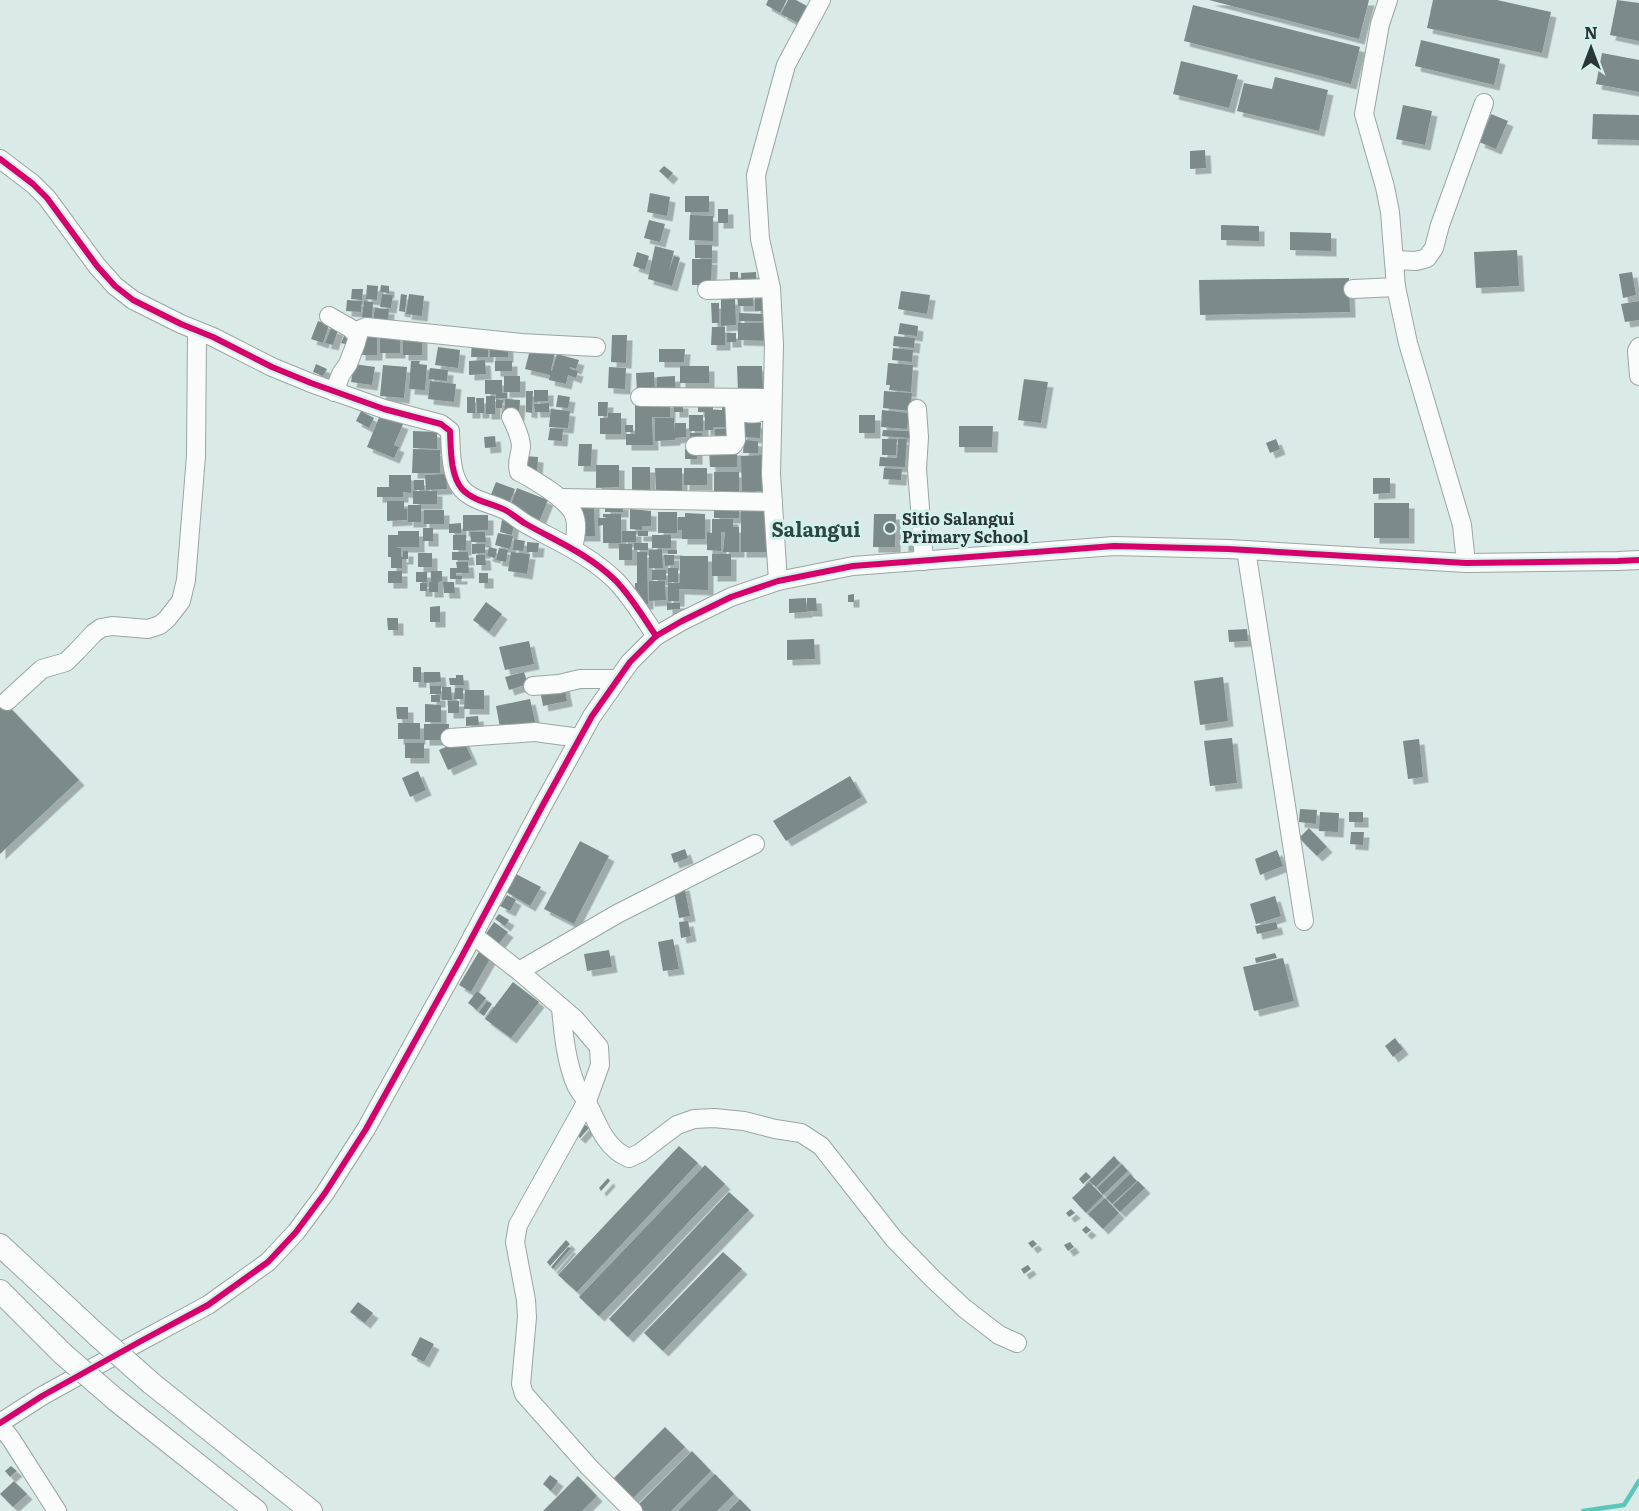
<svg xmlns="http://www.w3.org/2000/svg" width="1639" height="1511" viewBox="0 0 1639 1511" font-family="Literata,serif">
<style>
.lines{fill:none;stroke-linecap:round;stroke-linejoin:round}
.stream{stroke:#5bc6ba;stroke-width:4.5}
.building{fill:#7c8b89;filter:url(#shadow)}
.minor-casing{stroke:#99a6a4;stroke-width:20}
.major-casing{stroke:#99a6a4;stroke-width:24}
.minor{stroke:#f9fcfb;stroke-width:18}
.major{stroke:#f9fcfb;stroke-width:22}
.major-bridge-casing{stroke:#99a6a4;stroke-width:24;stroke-linecap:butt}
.major-bridge{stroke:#f9fcfb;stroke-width:22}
.cycleway-casing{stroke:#d2f1eb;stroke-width:10}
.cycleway{stroke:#d6006c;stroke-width:6}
.poi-dot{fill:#687673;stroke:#d2f1eb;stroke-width:2}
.labels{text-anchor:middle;stroke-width:6;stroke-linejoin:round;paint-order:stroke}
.poi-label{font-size:16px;font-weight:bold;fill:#2b3735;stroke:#d2f1eb;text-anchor:start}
.quarter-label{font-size:20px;font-weight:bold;fill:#2d4743;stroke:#d2f1eb}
</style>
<defs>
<filter id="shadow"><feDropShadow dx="5.5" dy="5.5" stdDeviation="0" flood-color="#0004"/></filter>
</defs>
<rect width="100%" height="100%" fill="#d9eae7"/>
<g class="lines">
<polyline class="stream" points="1583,1511 1624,1505 1639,1481"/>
</g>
<g class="building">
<polygon points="768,0 787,0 780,13 766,5"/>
<polygon points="788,0 796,0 807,6 798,23 781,14"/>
<polygon points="1209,0 1369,0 1359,39"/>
<polygon points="1433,0 1497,0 1551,12 1542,53 1427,28"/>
<polygon points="1617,0 1639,3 1639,41 1610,35"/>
<polygon points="1193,5 1360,47 1351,84 1184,41"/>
<polygon points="1421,40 1500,59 1494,85 1415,66"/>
<polygon points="1602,53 1639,60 1639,92 1596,84"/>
<polygon points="1181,61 1238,75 1229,108 1173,94"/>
<polygon points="1275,77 1328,90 1319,131 1237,111 1244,83 1272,89"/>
<polygon points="1403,105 1432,111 1425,145 1396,139"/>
<polygon points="1491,114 1508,121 1496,149 1479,142"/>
<polygon points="1593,114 1639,115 1639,140 1592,139"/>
<polygon points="1205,150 1206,168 1190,169 1190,151"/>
<polygon points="664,166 673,173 668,179 659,171"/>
<polygon points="650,193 670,197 667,216 647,212"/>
<rect x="685" y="196" width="24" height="16"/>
<rect x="718" y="209" width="10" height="14"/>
<polygon points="690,215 713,216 713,241 689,240"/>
<polygon points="649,220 665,224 660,242 644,238"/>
<polygon points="1221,225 1259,226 1259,241 1221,240"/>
<polygon points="1290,232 1331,233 1331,251 1290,250"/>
<rect x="695" y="245" width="17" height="13"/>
<polygon points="655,246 674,251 669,271 674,256 680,258 672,286 648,279"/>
<polygon points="1517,250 1519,286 1476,288 1474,252"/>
<polygon points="637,252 649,256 645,270 633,266"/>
<polygon points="692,259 712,259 711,285 692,285"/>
<rect x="730" y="272" width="8" height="9"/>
<polygon points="756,272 757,288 741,288 741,273"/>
<polygon points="1632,272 1636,295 1623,298 1619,274"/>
<polygon points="1349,278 1350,312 1200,315 1199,280"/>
<polygon points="367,285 378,286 377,300 366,299"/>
<polygon points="381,285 389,286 389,293 380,292"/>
<polygon points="352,289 363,289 362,300 351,299"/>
<polygon points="901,291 930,295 927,314 898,309"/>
<rect x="755" y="293" width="9" height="18"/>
<polygon points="382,294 393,295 391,308 380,307"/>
<polygon points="401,294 407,295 405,312 399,311"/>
<polygon points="409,294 424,296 422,316 406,314"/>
<polygon points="737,294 753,294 753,306 738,306"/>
<polygon points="721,299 735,299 736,325 721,326"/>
<polygon points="347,300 362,301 361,312 346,311"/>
<polygon points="364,301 373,302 372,318 362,317"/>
<polygon points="1639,301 1639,320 1625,322 1621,304"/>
<polygon points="711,303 719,303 719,323 712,323"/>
<polygon points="375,308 389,309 388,322 373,321"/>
<polygon points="739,313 767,314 767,321 739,321"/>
<polygon points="318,321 329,325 323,343 311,339"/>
<polygon points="738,323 769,323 768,341 738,340"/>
<polygon points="900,323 918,326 917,336 898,334"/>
<polygon points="712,327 725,327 725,345 711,345"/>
<polygon points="331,328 338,330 333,345 325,343"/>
<rect x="360" y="332" width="17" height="23"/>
<rect x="727" y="333" width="9" height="9"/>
<polygon points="345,334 352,336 349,345 341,343"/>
<polygon points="400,335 400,353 380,353 380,336"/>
<polygon points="612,335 627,335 626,363 611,362"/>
<rect x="403" y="336" width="19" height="19"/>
<polygon points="894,336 915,338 914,348 893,346"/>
<polygon points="472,342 489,342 488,357 471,357"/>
<rect x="490" y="345" width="18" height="12"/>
<polygon points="531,346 555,352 551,370 552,371 557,354 579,360 576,369 570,367 570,369 578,371 576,378 568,375 566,384 549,380 550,375 525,369"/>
<polygon points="438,347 460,350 458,368 435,365"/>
<polygon points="893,348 913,350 912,362 892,360"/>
<polygon points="659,349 685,349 684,362 659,362"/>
<polygon points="485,360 486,374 469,375 469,361"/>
<polygon points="411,361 420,361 419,364 427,365 425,390 409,389"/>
<rect x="495" y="361" width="17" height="10"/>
<polygon points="888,363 913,365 911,392 889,390 890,385 886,385"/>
<polygon points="316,364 327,369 323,376 313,372"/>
<polygon points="354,364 375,367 372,385 351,382"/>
<polygon points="383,365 407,367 404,398 380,396"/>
<rect x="680" y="366" width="29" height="17"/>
<polygon points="737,366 762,366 763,391 738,392"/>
<polygon points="609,367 626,368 625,389 608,388"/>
<polygon points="430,368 448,370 447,381 428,379"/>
<polygon points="654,372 655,393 637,393 636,373"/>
<rect x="504" y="376" width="16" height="16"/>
<polygon points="675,376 675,390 657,390 657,377"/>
<polygon points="1024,379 1048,382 1041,423 1018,420"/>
<polygon points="485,380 502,380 502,393 507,393 507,398 496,398 496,394 485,394"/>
<polygon points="430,381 456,384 454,402 428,399"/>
<polygon points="534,390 548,390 548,401 534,402"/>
<polygon points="526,391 533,391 532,413 526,412"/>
<polygon points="884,391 912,393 910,411 883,408"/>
<polygon points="558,395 570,397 568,408 556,407"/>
<rect x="486" y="396" width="9" height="18"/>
<rect x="467" y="397" width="8" height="16"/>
<polygon points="476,398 484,398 484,413 477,413"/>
<polygon points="496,399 503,400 502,408 496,408"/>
<polygon points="505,399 520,400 519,415 504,415"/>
<polygon points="670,401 670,417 652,417 653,445 626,445 626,434 635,434 635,405 652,405"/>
<polygon points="598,402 608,402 607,416 598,416"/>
<polygon points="549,403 549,412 535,412 534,404"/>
<rect x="674" y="403" width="9" height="9"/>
<polygon points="698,404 713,404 713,410 722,410 722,406 733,406 733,427 713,427 713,430 705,430 705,412 698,412"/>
<polygon points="551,409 570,411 568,428 549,427"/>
<polygon points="882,410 909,413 907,429 881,427"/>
<polygon points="361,411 374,418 369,428 356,421"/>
<polygon points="608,413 621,413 621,434 600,434 600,418 608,418"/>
<polygon points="380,415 403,424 394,445 399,447 394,458 367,447"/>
<rect x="689" y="415" width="14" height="16"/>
<rect x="859" y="415" width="16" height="18"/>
<polygon points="655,418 674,418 675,434 675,423 686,423 686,437 675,438 675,440 655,441"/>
<polygon points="742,422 761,423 760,438 741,437"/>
<rect x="625" y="425" width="8" height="7"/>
<polygon points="959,426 993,426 992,447 959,447"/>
<polygon points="550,428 563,429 562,441 548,440"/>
<polygon points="733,428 733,442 715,442 715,429"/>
<polygon points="883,430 909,431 909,438 882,436"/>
<polygon points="413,431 437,432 437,449 413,448"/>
<rect x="690" y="433" width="12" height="7"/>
<polygon points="495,436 496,447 485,448 484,437"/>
<polygon points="882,439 897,439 896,455 882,455"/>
<polygon points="898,439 907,439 905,467 879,466 880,457 897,458"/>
<polygon points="1276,439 1280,449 1270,453 1266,443"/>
<polygon points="744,440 758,441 758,453 743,453"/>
<polygon points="579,444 592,444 591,466 578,466"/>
<polygon points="413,449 440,450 440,473 412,473"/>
<rect x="685" y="449" width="12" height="10"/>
<polygon points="709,450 737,450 737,467 710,467"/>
<polygon points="765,455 767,491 756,491 756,497 742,498 741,456"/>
<polygon points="524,456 538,457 537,472 523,471"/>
<polygon points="596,465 619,465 619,487 596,488"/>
<rect x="632" y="467" width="18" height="26"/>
<polygon points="655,468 682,468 682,493 656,493"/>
<rect x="684" y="468" width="23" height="17"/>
<polygon points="884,468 902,469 901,480 883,479"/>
<rect x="714" y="472" width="25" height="25"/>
<polygon points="446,474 447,489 426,490 425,475"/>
<polygon points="389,475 411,475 411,493 403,492 403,497 377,497 377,487 389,487"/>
<polygon points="1373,478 1390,478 1390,493 1373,494"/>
<rect x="414" y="480" width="10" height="10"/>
<polygon points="496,482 515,489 507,509 488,502"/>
<polygon points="517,488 548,500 539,522 509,509"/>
<rect x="413" y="491" width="24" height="13"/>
<polygon points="387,501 404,501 404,509 407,509 407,520 387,521"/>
<polygon points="579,503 594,503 595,536 579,536"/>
<rect x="1374" y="503" width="35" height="35"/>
<rect x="605" y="504" width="18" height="8"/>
<rect x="408" y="505" width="13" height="17"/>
<rect x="714" y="506" width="25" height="12"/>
<rect x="741" y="507" width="26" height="45"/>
<polygon points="630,509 651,511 651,526 642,526 642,530 630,529"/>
<rect x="424" y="510" width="20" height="14"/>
<rect x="658" y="512" width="19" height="21"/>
<polygon points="685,513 705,514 705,539 682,539 682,530 678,530 678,517 685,517"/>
<polygon points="603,514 621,514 621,543 603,543 603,525 598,526 598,518 607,518 603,517"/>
<polygon points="874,514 896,514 895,547 873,547"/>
<polygon points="463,515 488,515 488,530 463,531"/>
<polygon points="712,519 733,519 733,527 739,527 739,552 723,552 725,532 721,532 721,551 707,550 707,532 712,533"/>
<polygon points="502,520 514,523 512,535 500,532"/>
<polygon points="461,523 461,533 449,533 449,524"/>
<rect x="423" y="528" width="10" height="13"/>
<polygon points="398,531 419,531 419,547 397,547 397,548 401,548 401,557 403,557 403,551 408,551 408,559 402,559 402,568 391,568 391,557 388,557 388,535 398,535"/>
<rect x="622" y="531" width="14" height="11"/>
<rect x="638" y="531" width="10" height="5"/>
<polygon points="470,532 485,532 486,542 471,542"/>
<polygon points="498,533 513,536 510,549 495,545"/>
<rect x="453" y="535" width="13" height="15"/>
<rect x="652" y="535" width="19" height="13"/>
<polygon points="903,538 914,538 914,545 903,546"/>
<polygon points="514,539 525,541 523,551 513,550"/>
<polygon points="527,542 539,543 538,552 527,552"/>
<rect x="634" y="543" width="14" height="7"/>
<polygon points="472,544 485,544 485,553 472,554"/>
<rect x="619" y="544" width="13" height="16"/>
<polygon points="489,547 497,549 495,558 487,556"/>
<polygon points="499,548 508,550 506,562 496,560"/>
<polygon points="662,549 663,568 649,568 649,550"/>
<rect x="668" y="550" width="9" height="4"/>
<polygon points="452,552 468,552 469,560 452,560"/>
<polygon points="511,552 530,554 527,574 508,571"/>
<polygon points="637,552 647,552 648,604 635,604 635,583 637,583"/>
<rect x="418" y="553" width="14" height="14"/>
<rect x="712" y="554" width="19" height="22"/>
<polygon points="476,555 485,555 486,565 476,565"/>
<polygon points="664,555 674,555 674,565 665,566"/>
<polygon points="680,556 708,556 708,590 679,589 679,601 668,601 668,583 680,583"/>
<polygon points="456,562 468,562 469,573 456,573 456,576 462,576 462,579 450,579 450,568 457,568"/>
<rect x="668" y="568" width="10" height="14"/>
<rect x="652" y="570" width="14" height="10"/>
<rect x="388" y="571" width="14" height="12"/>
<polygon points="431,571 442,571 442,581 438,582 438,592 429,592 429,582 431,582"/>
<rect x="416" y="572" width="11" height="10"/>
<rect x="479" y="573" width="9" height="10"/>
<polygon points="649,581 665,581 666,600 649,601"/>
<polygon points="443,582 454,582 455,593 444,593"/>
<rect x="420" y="583" width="7" height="8"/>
<polygon points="854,594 854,602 848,602 848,595"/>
<polygon points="806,598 807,612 789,613 789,599"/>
<polygon points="807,598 816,598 817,611 807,611"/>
<polygon points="486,602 502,614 489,632 473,620"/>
<polygon points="667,603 680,603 680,609 667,610"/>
<polygon points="440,606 440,622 430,622 430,607"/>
<polygon points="387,618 398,618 398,630 388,630"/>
<polygon points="1247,629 1248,641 1229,642 1228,630"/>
<polygon points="814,639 815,659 787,660 787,640"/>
<polygon points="529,641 534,664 505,670 499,647"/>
<rect x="413" y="667" width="8" height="15"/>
<polygon points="424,672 440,672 441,682 424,683"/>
<polygon points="524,672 528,684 509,690 505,677"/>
<polygon points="456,675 463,675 464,685 450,685 449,678 456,678"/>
<polygon points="1223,677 1228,721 1200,725 1194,681"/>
<polygon points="564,685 567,701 543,706 540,690"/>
<rect x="430" y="686" width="11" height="8"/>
<polygon points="442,687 451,687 452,700 442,700"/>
<polygon points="455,688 463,688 463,699 454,699"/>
<polygon points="465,690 484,690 484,709 464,709"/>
<rect x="431" y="695" width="9" height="7"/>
<polygon points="0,697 79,780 0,854"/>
<polygon points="530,699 536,726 501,733 496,706"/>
<rect x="448" y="701" width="11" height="12"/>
<polygon points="425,704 441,705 441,722 425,722"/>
<polygon points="396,707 408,707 408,719 397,719"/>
<polygon points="478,716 479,725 466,726 466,717"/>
<rect x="398" y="723" width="22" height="16"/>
<rect x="424" y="724" width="25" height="16"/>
<polygon points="1232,738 1237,783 1210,786 1204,741"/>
<polygon points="463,739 472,759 448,770 439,750"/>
<polygon points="1419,739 1423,777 1408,779 1403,741"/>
<rect x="405" y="743" width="19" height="15"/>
<polygon points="418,771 426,790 410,797 402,778"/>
<polygon points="850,776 862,797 786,841 773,821"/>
<polygon points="1300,809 1317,810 1316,824 1299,822"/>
<polygon points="1320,812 1339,813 1338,832 1319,831"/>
<rect x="1349" y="812" width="14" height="10"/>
<polygon points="1309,828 1327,847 1317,856 1299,838"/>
<polygon points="1351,832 1364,832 1363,845 1350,844"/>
<polygon points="580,841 609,856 574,924 544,909"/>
<polygon points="685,849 688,858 674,863 671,854"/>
<polygon points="1277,850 1283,866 1260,875 1255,859"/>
<polygon points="516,874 541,887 530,906 506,892"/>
<polygon points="684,885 690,916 679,918 673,887"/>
<polygon points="507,895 516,900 510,911 500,906"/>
<polygon points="1275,896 1281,916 1256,924 1250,904"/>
<polygon points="499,914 509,920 505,926 495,919"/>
<polygon points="688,921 691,936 681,938 679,922"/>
<polygon points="494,922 508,932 498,945 485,935"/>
<polygon points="1276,922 1278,929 1257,934 1255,926"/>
<polygon points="673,939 679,969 663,971 658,942"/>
<polygon points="480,950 491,957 471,992 459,985"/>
<polygon points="609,950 612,967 587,971 584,954"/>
<polygon points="1275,953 1277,958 1256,963 1255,958"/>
<polygon points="1283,958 1294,1001 1254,1011 1243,967"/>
<polygon points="513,982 539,1002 511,1038 485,1019"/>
<polygon points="477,991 486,998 477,1010 468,1003"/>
<polygon points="487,1001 492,1004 484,1016 479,1012"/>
<polygon points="1395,1038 1403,1049 1393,1057 1385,1046"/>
<polygon points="584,1124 589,1128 580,1138 575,1134"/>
<polygon points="679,1146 698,1163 577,1292 558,1275"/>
<polygon points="1114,1156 1120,1163 1096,1187 1089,1181"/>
<polygon points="1122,1164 1128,1171 1103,1195 1097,1188"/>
<polygon points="705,1165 725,1184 599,1316 579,1297"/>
<polygon points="1086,1172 1091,1177 1083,1184 1079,1179"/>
<polygon points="1130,1174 1137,1181 1112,1204 1106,1198"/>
<polygon points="608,1178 610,1181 601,1191 599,1188"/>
<polygon points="1138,1181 1145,1188 1120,1212 1113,1205"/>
<polygon points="1089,1182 1103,1196 1086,1213 1072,1198"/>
<polygon points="729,1192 749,1210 628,1337 609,1319"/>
<polygon points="1105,1198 1119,1213 1103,1229 1088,1214"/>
<polygon points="1071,1209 1075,1213 1069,1217 1066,1213"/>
<polygon points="1086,1226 1091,1230 1086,1234 1082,1230"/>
<polygon points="566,1240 570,1244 550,1266 547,1262"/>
<polygon points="1033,1240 1037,1244 1032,1248 1028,1243"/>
<polygon points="1070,1242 1074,1247 1068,1251 1064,1245"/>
<polygon points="568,1247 571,1248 553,1269 551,1267"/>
<polygon points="723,1252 742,1269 663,1351 644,1333"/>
<polygon points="1028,1265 1031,1269 1024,1274 1021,1269"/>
<polygon points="358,1302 373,1313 365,1323 350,1312"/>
<polygon points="420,1337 434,1344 424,1362 411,1355"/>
<polygon points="665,1427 685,1447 631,1500 611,1481"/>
<polygon points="692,1451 711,1471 671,1511 644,1511 638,1505"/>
<polygon points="11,1466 17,1471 10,1477 5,1471"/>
<polygon points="715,1474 734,1494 717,1511 678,1511"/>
<polygon points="550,1475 558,1481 551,1491 543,1484"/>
<polygon points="578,1476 597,1496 582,1511 543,1511"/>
<polygon points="14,1481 27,1494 13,1507 0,1494"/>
<polygon points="740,1499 751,1511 728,1511"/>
</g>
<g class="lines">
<defs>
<g id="minor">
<polyline points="1388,0 1380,24 1364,114 1385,187 1390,212 1396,287 1408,343 1462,525 1466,563"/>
<path d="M 0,159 L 33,184 L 47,198 L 97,266 L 115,286 L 133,300 L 181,324 L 213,337 L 272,367 L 311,383 L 384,409 L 441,424 L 450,431 C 451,449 450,475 462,489 C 474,502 493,503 507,511 C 514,515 519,520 526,524 C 558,542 588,554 615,580 C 631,596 643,617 656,636"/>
<polyline points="1394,260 1416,261 1427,258 1434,248 1440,225 1484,103"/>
<polyline points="1353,289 1396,287"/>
<polyline points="707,290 771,288"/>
<polyline points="329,316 350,328 358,336"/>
<polyline points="1639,347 1637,351 1639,376"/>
<polyline points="334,392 341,374 348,364 356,343 359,330 366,327 521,343 596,347"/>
<polyline points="640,397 772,398"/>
<polyline points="917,409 919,437 917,469 924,561"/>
<path d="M 736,411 C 752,415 764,417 770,398"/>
<path d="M 511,417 C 515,425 521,437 521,447 C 520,457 516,462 519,472 C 530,477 538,483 548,489 C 574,508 581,515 573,548"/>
<polyline points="695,446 733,445 736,440 734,398"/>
<polyline points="561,498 773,502"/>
<polyline points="1246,550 1304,921"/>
<polyline points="778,581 771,474 774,345 771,288 760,239 756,175 786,65 821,0"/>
<polyline points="533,686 559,684 580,679 617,679"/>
<polyline points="7,701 42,669 66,662 77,651 94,633 101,628 112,626 148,629 160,625 167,619 181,601 186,580 196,456 197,331"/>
<polyline points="450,738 535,732 580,738"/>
<polyline points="473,935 519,971 575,1019 599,1047 600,1065 587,1101 518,1225 515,1242 526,1300 527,1317 521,1384 524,1394 589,1467 633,1511"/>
<polyline points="519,971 617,914 755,844"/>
<path d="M 561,1007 C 563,1032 566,1062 576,1085 C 579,1092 585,1097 588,1104 C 598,1125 606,1149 629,1158 L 640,1153 L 677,1125 L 694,1119 L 714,1118 L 744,1121 L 775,1129 L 801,1133 L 821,1146 L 894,1239 L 933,1279 L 964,1308 L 999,1335 L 1017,1343"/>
<polyline points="0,1423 42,1396 141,1341 208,1305 268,1262 296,1232 325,1193 366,1129 461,958 545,801 592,716 630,662 656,636 682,621 731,597 778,581 853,566 1114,546 1228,549 1466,563 1618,561 1639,560"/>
<polyline points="0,1425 11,1439 57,1511"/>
</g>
<g id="major">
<polyline points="0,1245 98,1336"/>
<polyline points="0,1291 63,1354"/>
<polyline points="151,1383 311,1511"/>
<polyline points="116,1400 256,1511"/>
</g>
</defs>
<use href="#minor" class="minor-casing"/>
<use href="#major" class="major-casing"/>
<use href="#minor" class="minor"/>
<use href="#major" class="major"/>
<defs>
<g id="major-bridge">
<polyline points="98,1336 151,1383"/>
<polyline points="63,1354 116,1400"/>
</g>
</defs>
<use href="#major-bridge" class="major-bridge-casing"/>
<use href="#major-bridge" class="major-bridge"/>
<defs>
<g id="cycleway">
<path d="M 0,159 L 33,184 L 47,198 L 97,266 L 115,286 L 133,300 L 181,324 L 213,337 L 272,367 L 311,383 L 384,409 L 441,424 L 450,431 C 451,449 450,475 462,489 C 474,502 493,503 507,511 C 514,515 519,520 526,524 C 558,542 588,554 615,580 C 631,596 643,617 656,636"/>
<polyline points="0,1423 42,1396 141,1341 208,1305 268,1262 296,1232 325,1193 366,1129 461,958 545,801 592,716 630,662 656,636 682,621 731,597 778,581 853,566 1114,546 1228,549 1466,563 1618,561 1639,560"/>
</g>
</defs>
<use href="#cycleway" class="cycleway-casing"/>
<use href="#cycleway" class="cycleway"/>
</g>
<circle class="poi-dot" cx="890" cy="528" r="6"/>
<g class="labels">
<g class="poi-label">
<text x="902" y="525">Sitio Salangui<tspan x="902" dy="18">Primary School</tspan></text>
</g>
<g class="quarter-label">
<text x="816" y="537">Salangui</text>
</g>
</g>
<g transform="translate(1591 48)" stroke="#d2f1eb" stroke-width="4.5" paint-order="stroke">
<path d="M0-4.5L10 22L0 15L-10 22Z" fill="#2b3735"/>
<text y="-9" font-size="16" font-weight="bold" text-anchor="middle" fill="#2b3735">N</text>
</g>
</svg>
